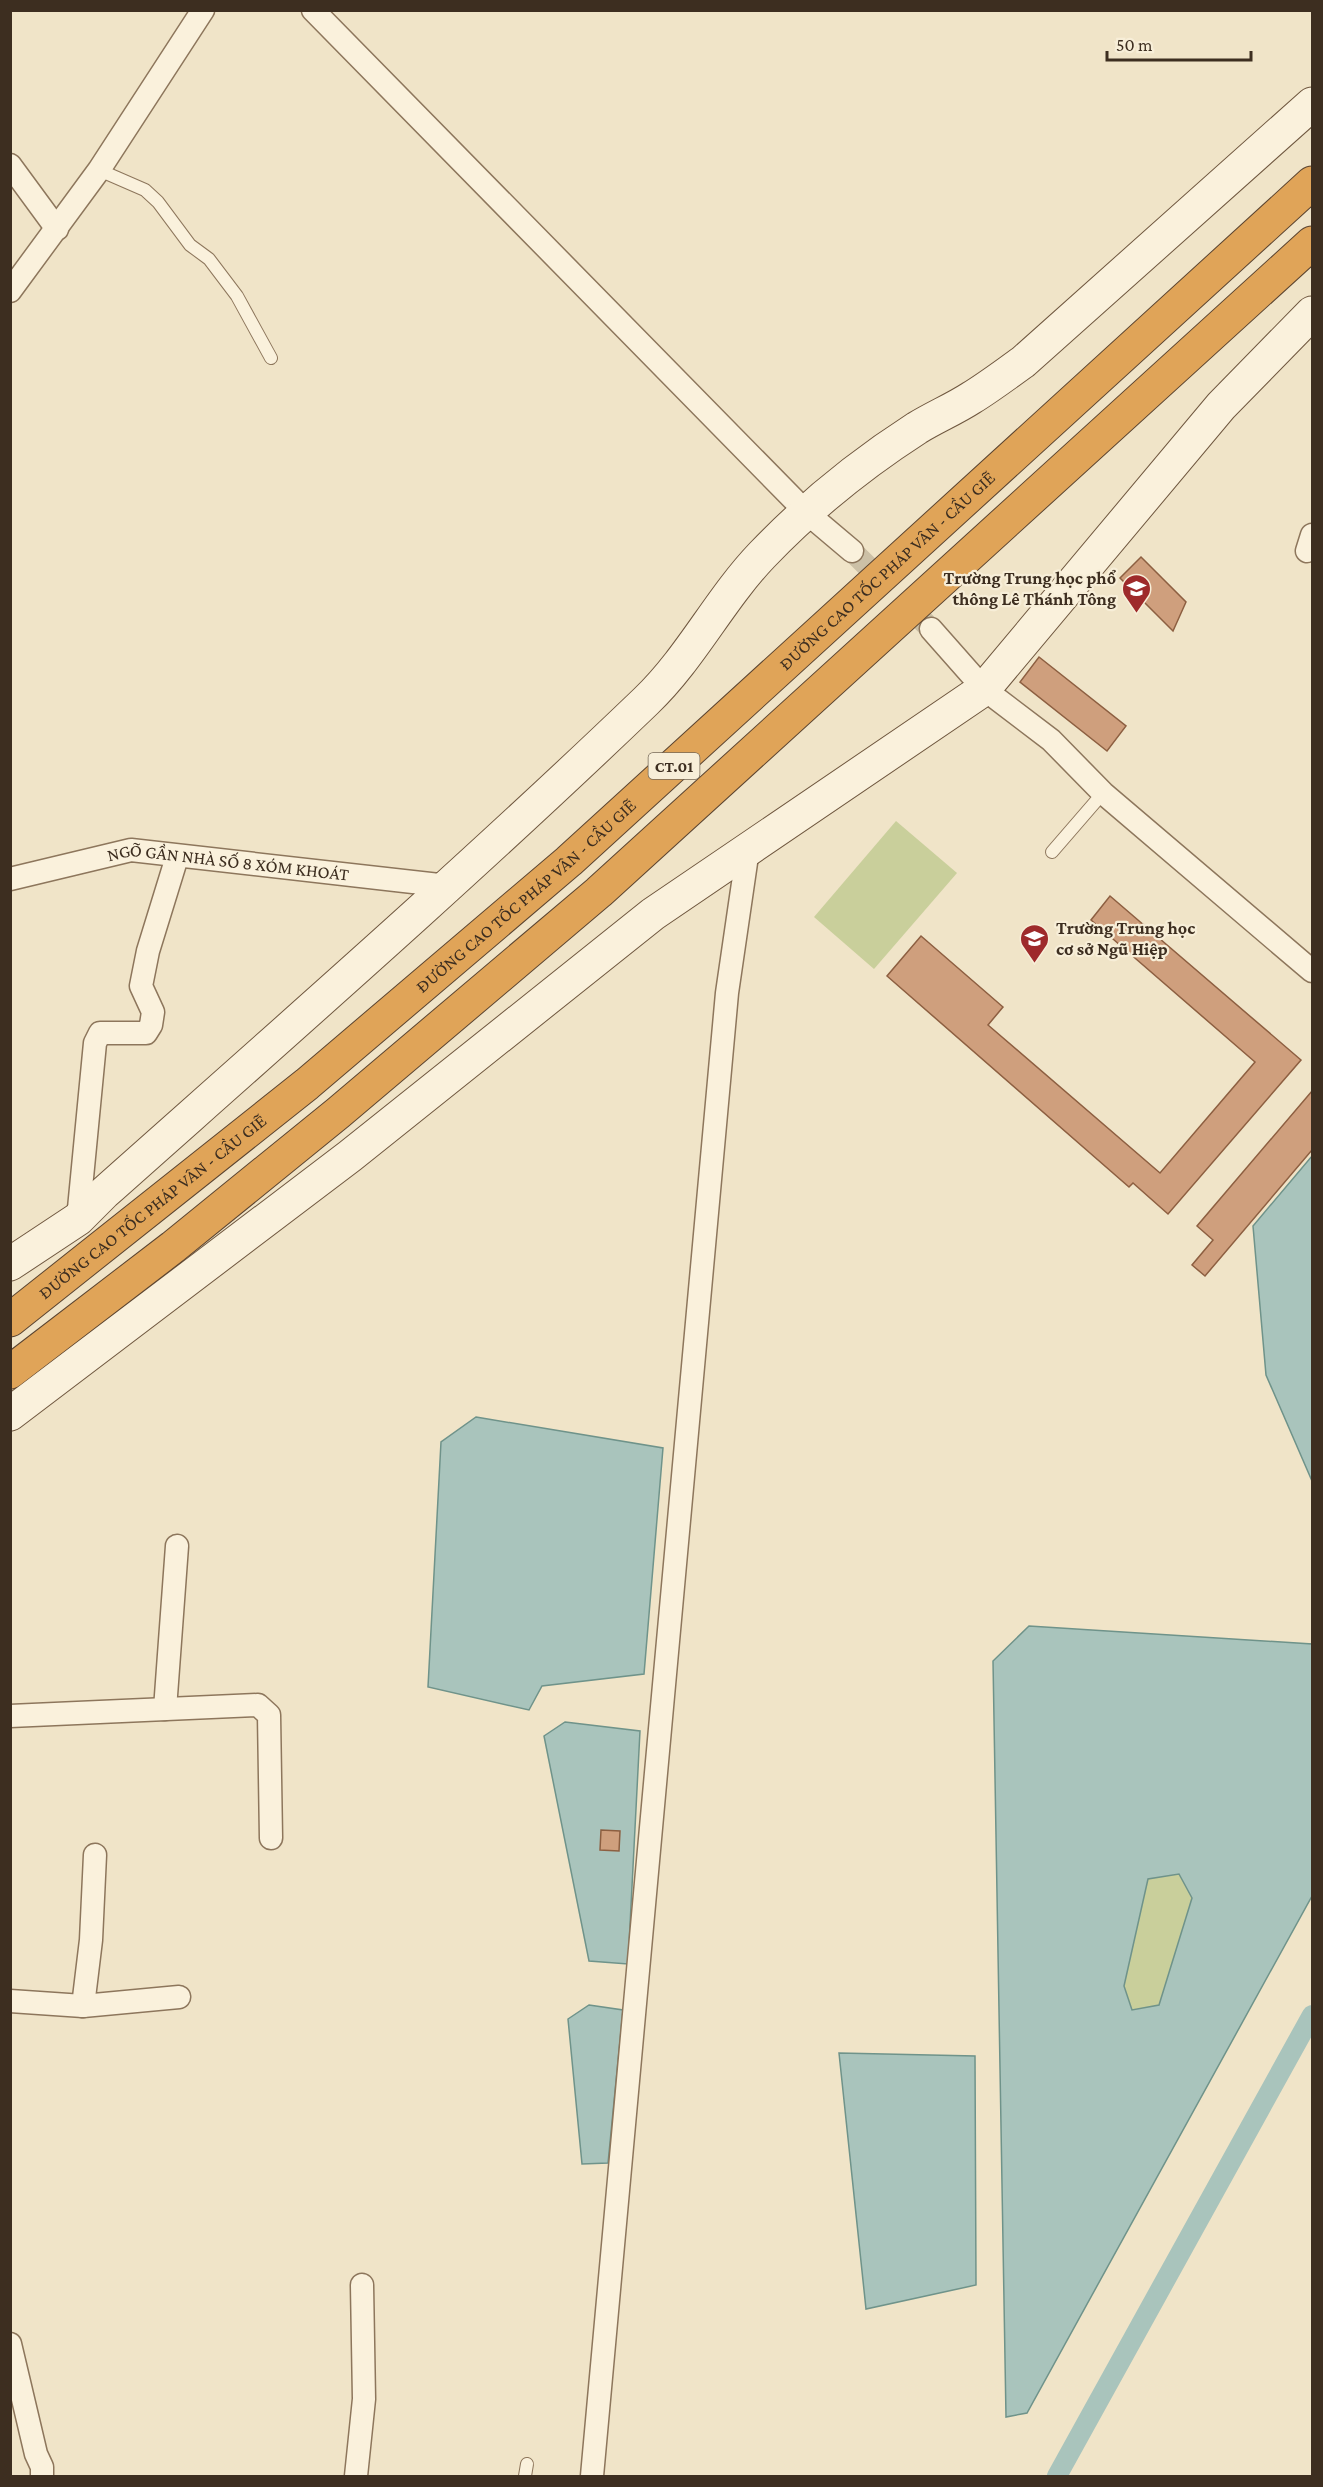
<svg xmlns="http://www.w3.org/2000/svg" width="1323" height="2487" viewBox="0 0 1323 2487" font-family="'Crimson Pro',serif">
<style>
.green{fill:#c9cf9b}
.water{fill:#a9c4bc;stroke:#6f938a;stroke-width:1.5;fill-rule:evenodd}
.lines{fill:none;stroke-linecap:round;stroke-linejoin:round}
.canal{stroke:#a9c4bc;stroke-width:20}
.building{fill:#cf9f7d;stroke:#8d5f41;stroke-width:1.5}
.street-tunnel{stroke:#ccc0a6;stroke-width:22;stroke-dasharray:22 11;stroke-linecap:butt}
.lane-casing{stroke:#8d765c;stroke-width:14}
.street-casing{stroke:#8d765c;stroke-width:25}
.secondary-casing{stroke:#6f573f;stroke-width:35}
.highway-casing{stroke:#5b4430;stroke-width:35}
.lane{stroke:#faf1dc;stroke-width:12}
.street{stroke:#faf1dc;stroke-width:22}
.secondary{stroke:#faf1dc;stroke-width:33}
.highway{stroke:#e0a458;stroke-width:33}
.labels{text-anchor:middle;stroke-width:4.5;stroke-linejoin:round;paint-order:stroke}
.shield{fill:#f7eed8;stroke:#756857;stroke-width:1.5}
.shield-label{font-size:16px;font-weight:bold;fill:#3d2e20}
.street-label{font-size:18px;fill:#3d2e20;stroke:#f7eed8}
.poi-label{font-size:18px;font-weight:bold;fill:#3d2e20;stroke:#f7eed8;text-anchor:end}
</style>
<rect width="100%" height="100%" fill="#f0e4c8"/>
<g class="green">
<polygon points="896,821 957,873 874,969 814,917"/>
<polygon points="1180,1874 1192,1898 1159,2006 1132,2010 1124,1986 1148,1879"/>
</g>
<g class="water">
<polygon points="1312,1156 1312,1481 1266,1375 1253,1226"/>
<polygon points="476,1417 663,1448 644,1674 542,1686 529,1710 428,1687 441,1442"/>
<path d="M 1029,1626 L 1312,1644 L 1312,1896 L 1027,2413 L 1006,2417 L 993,1661 ZM 1179,1874 L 1192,1898 L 1159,2005 L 1132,2010 L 1124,1986 L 1148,1879 Z"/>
<polygon points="565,1722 640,1731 628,1964 589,1961 544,1736"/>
<polygon points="589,2005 623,2010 608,2163 582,2164 568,2019"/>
<polygon points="839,2053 975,2056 976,2285 866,2309"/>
</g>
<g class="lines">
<polyline class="canal" points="1057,2476 1312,2015"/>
</g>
<g class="building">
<polygon points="1141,557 1186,602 1173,631 1120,578"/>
<polygon points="1039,657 1126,726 1107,751 1020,682"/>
<polygon points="1110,896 1301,1060 1168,1214 1133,1183 1129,1187 887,976 921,936 1003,1007 988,1025 1160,1173 1255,1062 1091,920"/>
<polygon points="1312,1091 1312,1150 1205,1276 1192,1265 1213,1240 1197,1226"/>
<polygon points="601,1830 620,1831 619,1851 600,1850"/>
</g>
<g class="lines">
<polyline class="street-tunnel" points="852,551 931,629"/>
<defs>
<g id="lane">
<polyline points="99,170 145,190 158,202 190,245 209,259 237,296 271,358"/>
<polyline points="1052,852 1103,793"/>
<polyline points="525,2476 527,2464"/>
</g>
<g id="street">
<polyline points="313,10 807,513 852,551"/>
<polyline points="10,165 57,229"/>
<polyline points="10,291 99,170 203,10"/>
<polyline points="1307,551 1312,535"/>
<polyline points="931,629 984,689 1051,740 1103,793 1312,971"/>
<path id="s1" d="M 10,879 L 131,850 L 448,886"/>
<polyline points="78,1219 95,1043 100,1033 146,1033 151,1025 153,1012 141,986 148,951 177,857"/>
<polyline points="165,1709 177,1546"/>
<polyline points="10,1716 258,1705 269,1715 271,1838"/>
<polyline points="10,2001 83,2006 179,1997"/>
<polyline points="83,2006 91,1940 95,1855"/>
<polyline points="10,2344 36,2454 42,2467 42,2476"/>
<polyline points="356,2476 364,2399 362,2285"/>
<polyline points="592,2476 727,993 748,849"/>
</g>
<g id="secondary">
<path d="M 10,1264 L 78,1219 L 104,1193 C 286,1031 470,870 646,701 C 691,658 719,600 762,555 C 808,507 861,464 917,428 C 935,417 954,409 971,398 C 989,387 1006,374 1023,362 L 1312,104"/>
<polyline points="10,1414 350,1156 653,914 984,689 1221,406 1312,313"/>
</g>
<g id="highway">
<path id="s2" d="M 10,1320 L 307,1084 L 569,861 L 1312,183"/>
<polyline points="10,1372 173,1247 338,1113 599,892 1312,243"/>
</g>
</defs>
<use href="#lane" class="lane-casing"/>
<use href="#street" class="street-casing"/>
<use href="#secondary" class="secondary-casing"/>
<use href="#highway" class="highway-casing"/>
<use href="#lane" class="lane"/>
<use href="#street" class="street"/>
<use href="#secondary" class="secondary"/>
<use href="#highway" class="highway"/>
</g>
<defs>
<symbol id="school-pin" viewBox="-11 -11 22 30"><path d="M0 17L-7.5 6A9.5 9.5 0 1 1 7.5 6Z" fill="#9e2a2b" stroke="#f7eed8"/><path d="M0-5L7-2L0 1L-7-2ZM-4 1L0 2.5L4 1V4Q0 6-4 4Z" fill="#fff"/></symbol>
</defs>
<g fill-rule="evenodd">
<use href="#school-pin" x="1120" y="572" width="33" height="45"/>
<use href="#school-pin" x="1018" y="922" width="33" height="45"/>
</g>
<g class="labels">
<rect class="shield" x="648.5" y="753" width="51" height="26" rx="4.5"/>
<g class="shield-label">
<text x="674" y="772">CT.01</text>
</g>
<g class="street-label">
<text dy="6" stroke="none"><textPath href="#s2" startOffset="1154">ĐƯỜNG CAO TỐC PHÁP VÂN - CẦU GIẼ</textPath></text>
<text dy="6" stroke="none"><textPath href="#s1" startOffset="222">NGÕ GẦN NHÀ SỐ 8 XÓM KHOÁT</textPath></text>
<text dy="6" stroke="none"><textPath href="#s2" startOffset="668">ĐƯỜNG CAO TỐC PHÁP VÂN - CẦU GIẼ</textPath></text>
<text dy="6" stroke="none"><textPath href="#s2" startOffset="182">ĐƯỜNG CAO TỐC PHÁP VÂN - CẦU GIẼ</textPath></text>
</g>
<g class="poi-label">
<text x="1116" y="584">Trường Trung học phổ<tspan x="1116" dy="21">thông Lê Thánh Tông</tspan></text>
<text x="1056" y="934" text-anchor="start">Trường Trung học<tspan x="1056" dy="21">cơ sở Ngũ Hiệp</tspan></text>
</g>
</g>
<rect width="1323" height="2487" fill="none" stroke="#3d2e20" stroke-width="24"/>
<path d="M1107 51v9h144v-9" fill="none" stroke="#3d2e20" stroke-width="3"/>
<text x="1116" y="51" font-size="18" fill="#3d2e20" stroke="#f7eed8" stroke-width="4.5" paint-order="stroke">50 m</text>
</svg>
